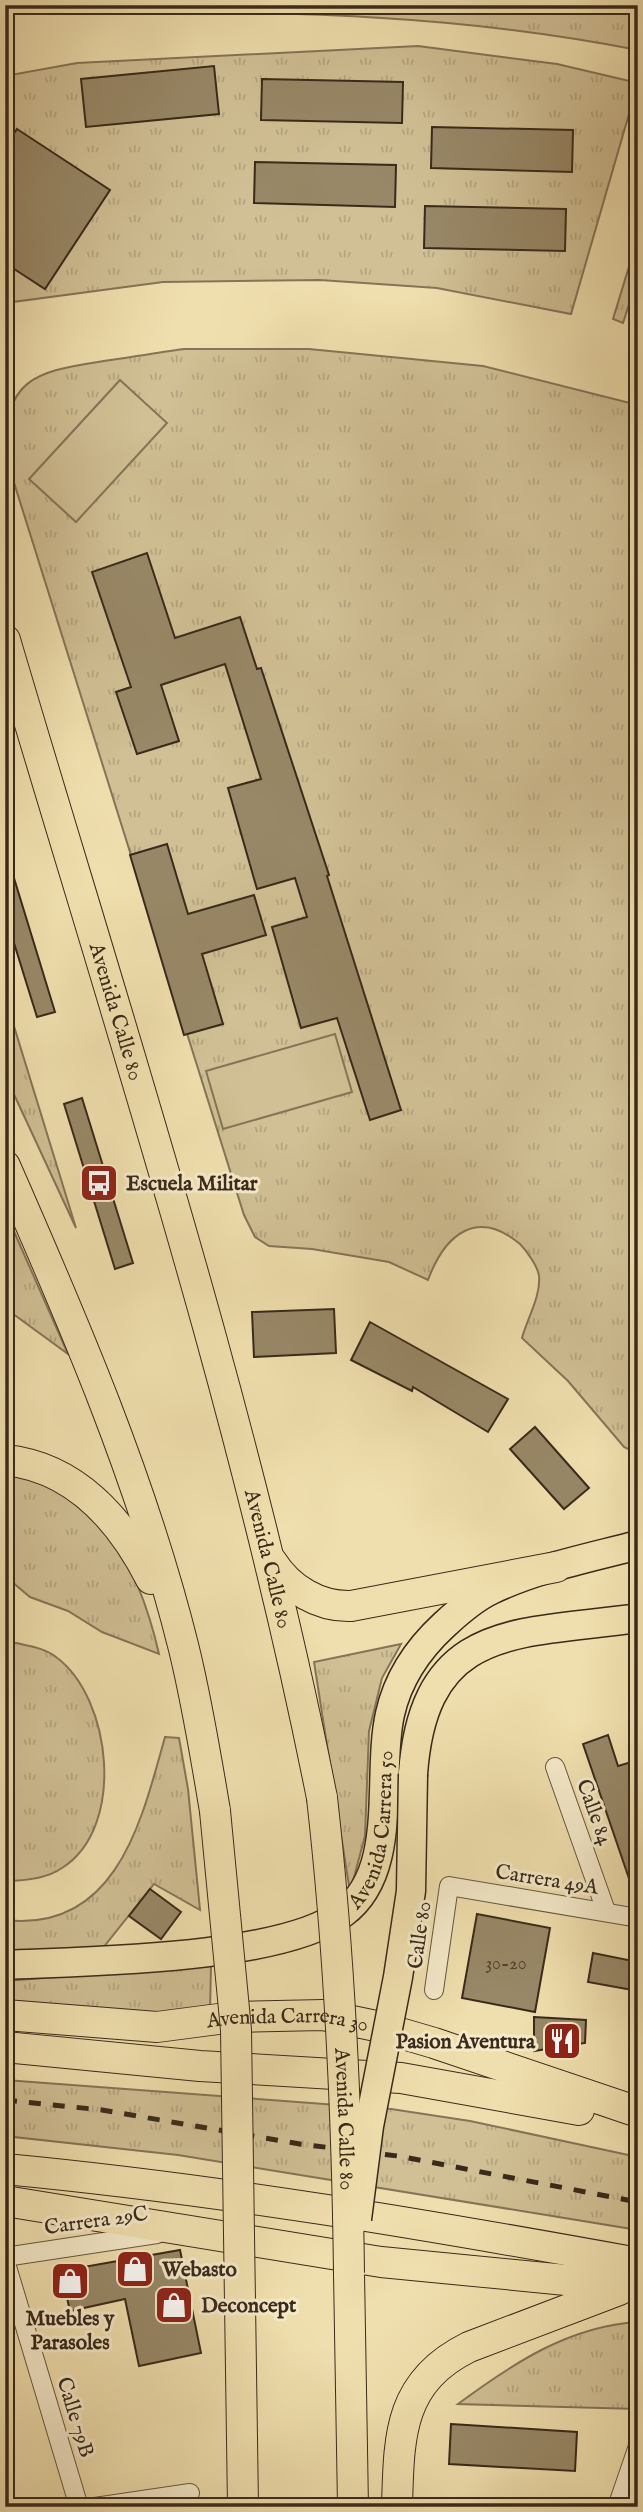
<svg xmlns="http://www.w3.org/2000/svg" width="643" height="2512" viewBox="0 0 643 2512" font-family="'IM FELL English',serif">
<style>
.grass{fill:url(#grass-tufts);stroke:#857558;stroke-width:2}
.pitch{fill:#d1c095;stroke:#857558;stroke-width:2}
.building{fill:#988867;stroke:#392a1b;stroke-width:2}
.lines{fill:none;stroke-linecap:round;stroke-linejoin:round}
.minor-casing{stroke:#675740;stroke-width:20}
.primary-casing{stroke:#392a1b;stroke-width:31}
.trunk-casing{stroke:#392a1b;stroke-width:32}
.minor{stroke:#f5eaca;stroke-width:18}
.primary{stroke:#f0dfae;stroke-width:28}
.trunk{stroke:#f0dfae;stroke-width:30}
.rail{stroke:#392a1b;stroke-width:5;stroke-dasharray:12 12;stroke-linecap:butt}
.primary-bridge-casing{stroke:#392a1b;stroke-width:31;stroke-linecap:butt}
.trunk-bridge-casing{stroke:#392a1b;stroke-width:32;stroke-linecap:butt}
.primary-bridge{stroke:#f0dfae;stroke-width:28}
.trunk-bridge{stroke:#f0dfae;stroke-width:30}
.labels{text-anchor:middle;stroke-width:6;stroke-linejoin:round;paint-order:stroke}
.number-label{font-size:18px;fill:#51422e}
.street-label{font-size:21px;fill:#392a1b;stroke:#f5eaca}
.poi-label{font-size:21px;font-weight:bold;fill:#392a1b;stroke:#f5eaca;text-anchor:start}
</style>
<defs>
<pattern id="grass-tufts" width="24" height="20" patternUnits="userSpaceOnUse" patternTransform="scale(1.75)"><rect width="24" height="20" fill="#d1c095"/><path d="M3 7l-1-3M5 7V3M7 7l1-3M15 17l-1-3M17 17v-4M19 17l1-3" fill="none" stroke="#b4a580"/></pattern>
</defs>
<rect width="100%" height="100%" fill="#f0dfae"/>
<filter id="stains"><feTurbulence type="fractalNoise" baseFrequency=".00286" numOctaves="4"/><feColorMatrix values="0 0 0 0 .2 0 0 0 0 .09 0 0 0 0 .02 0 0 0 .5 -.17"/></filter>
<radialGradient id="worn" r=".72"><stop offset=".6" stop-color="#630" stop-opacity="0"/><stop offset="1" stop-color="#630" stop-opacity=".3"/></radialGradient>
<g class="grass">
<path d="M 221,5 L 638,5 L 638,50 C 501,23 363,13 223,13 Z"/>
<polygon points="418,46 557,64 638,83 571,314 437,288 320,280 163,282 5,303 5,76 77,63"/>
<polygon points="638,237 638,293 633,292 623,323 613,319"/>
<path d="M 184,349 L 309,349 L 483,366 L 638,405 L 638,1454 L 624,1447 L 568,1381 L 522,1338 C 527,1319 541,1296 539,1276 C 538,1267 527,1251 520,1244 C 477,1208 445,1234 428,1280 L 389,1262 L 312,1249 L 269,1246 L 255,1237 L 244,1215 L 5,454 C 5,381 32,372 98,362 C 126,358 155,353 184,349 Z"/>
<polygon points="5,997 76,1228 5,1075"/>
<polygon points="5,1211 68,1354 5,1308"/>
<path d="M 5,1475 C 99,1478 141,1575 159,1654 L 102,1632 L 68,1611 L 30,1597 L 5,1576 Z"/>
<path d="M 16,1643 C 29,1646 45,1648 56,1657 C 112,1698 126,1828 62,1868 C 46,1879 24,1881 5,1881 L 5,1644 Z"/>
<polygon points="401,1644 382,1678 369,1731 365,1836 350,1892 314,1662"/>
<path d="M 165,1737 L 179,1738 L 188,1789 L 200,1910 L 154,1884 L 102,1949 L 5,1955 L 5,1920 C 117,1933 142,1819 165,1737 Z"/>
<polygon points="211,1965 210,2012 159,2017 5,2007 5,1981"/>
<polygon points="5,2080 391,2109 470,2121 638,2157 638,2230 178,2155 5,2136"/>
<path d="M 638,2322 L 638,2409 L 458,2404 C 512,2364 569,2326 638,2322 Z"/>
</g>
<g class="pitch">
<polygon points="120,380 167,423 76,522 29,479"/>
<polygon points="335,1034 352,1092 223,1129 206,1071"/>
</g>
<g class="building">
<polygon points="214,66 219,114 86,127 81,79"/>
<polygon points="262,79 403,82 402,123 261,120"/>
<polygon points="432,127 573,130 572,172 431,168"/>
<polygon points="17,129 110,190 45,289 5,263 5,147"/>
<polygon points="255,162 396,165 395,207 254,203"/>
<polygon points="425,206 566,209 565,251 424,248"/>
<polygon points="147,553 175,638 240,617 257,669 261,668 329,875 327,876 401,1110 370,1120 337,1018 301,1028 272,927 307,917 295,878 257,889 228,788 261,779 225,664 161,685 179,741 137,754 116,692 131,687 92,572"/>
<polygon points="167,844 188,914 254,895 266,935 202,954 223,1024 184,1035 130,855"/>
<polygon points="5,865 10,865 55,1012 37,1017 5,914"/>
<polygon points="82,1098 133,1263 115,1269 64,1104"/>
<polygon points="334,1309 336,1353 254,1357 252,1312"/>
<polygon points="370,1322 508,1399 488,1432 413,1387 412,1391 351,1360"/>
<polygon points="535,1427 589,1488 564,1509 510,1449"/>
<polygon points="608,1735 618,1766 638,1760 638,1896 635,1896 583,1744"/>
<polygon points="150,1889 181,1912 161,1939 129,1916"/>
<polygon points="477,1914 550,1928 535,2012 462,1998"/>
<polygon points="593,1953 638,1962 638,1991 588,1982"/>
<polygon points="534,2017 586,2020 585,2043 534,2051"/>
<polygon points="180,2250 201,2353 139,2366 125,2299 70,2311 61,2271"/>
<polygon points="451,2424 577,2432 575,2471 449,2464"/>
</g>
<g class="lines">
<defs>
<g id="minor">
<polyline points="555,1767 606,1911"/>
<polyline points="434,1990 449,1886 638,1918"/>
<polyline points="5,2257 157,2234"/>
<polyline points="5,2260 79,2507"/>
<polyline points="95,2507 190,2493"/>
<polyline points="617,2507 638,2446"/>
</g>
<g id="primary">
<path d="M 413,1774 C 424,1621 519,1635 638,1618"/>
<path id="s1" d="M 5,1965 C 86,1961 281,1960 343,1913 C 400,1871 376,1776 390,1714 C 398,1678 418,1649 444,1625 C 458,1612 474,1598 491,1590 C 537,1568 589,1558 638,1545"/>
</g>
<g id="trunk">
<path id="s2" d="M 5,640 C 118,1023 244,1405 322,1798"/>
<path d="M 5,1166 C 74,1323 143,1483 184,1649 C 197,1702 206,1757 215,1811"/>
<path d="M 5,1460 C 75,1467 121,1520 151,1579"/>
<path d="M 272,1562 C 289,1589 319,1607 351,1606 L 556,1567"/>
<path id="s3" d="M 5,2015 L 157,2027 L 234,2017 L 323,2015 L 376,2026 L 434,2043 L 638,2112"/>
<polyline points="5,2047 200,2066 401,2078 579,2110"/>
<path d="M 5,2169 C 217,2189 429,2225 638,2263"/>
<polyline points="5,2201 381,2262 638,2287"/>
<polyline points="349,2273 353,2507"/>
<path d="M 397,2507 C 399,2437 398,2382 469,2347 L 619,2290"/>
</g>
</defs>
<use href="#minor" class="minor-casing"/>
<use href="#primary" class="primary-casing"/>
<use href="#trunk" class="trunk-casing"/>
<use href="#minor" class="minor"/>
<use href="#primary" class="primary"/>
<use href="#trunk" class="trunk"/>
<polyline class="rail" points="5,2100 102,2110 300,2144 398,2156 638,2202"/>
<defs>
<polyline id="primary-bridge" points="357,2219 369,2126 398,1977 411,1891 413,1774"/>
<g id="trunk-bridge">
<path id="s4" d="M 322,1798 C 340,1956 347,2114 349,2273"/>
<polyline points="215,1811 236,2030 243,2507"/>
</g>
</defs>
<use href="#primary-bridge" class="primary-bridge-casing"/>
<use href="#trunk-bridge" class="trunk-bridge-casing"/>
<use href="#primary-bridge" class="primary-bridge"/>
<use href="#trunk-bridge" class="trunk-bridge"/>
</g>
<defs>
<symbol id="bus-square" viewBox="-11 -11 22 22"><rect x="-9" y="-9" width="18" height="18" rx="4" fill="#8f2418" stroke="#f5eaca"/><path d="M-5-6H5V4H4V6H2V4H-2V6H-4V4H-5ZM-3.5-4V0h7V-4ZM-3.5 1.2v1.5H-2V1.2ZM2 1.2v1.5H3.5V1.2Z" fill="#fff"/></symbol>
<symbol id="restaurant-square" viewBox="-11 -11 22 22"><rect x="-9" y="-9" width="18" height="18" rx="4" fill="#8f2418" stroke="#f5eaca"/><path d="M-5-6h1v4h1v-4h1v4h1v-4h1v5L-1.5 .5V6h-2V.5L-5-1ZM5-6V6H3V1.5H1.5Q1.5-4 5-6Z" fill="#fff"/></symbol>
<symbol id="shop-square" viewBox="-11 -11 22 22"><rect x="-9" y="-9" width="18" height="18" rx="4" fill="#8f2418" stroke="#f5eaca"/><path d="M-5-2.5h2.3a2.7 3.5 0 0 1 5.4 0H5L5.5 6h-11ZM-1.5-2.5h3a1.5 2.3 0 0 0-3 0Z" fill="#fff"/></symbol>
</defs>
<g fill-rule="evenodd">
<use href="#bus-square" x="77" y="1161" width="44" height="44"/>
<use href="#restaurant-square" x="540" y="2019" width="44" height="44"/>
<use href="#shop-square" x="113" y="2247" width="44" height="44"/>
<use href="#shop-square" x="48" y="2259" width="44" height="44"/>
<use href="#shop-square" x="152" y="2283" width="44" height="44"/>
</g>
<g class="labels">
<g class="number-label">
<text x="506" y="1969">30-20</text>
</g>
<g class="street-label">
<text dy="7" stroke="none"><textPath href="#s2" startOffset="388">Avenida Calle 80</textPath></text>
<text dy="7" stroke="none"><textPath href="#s2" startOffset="956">Avenida Calle 80</textPath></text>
<text transform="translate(595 1812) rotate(70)" y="7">Calle 84</text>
<text dy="7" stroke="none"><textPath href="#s1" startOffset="438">Avenida Carrera 50</textPath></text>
<text transform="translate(547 1879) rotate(9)" y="7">Carrera 49A</text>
<text transform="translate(419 1935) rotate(-82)" y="7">Calle 80</text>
<text dy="7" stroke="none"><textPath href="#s3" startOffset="284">Avenida Carrera 30</textPath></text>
<text dy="7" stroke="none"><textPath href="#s4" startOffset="322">Avenida Calle 80</textPath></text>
<text transform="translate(96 2220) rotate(-8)" y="7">Carrera 29C</text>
<text transform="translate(76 2417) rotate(73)" y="7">Calle 79B</text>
</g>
<g class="poi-label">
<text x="126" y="1190">Escuela Militar</text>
<text x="535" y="2048" text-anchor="end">Pasion Aventura</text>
<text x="162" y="2276">Webasto</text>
<text x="201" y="2312">Deconcept</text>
<text x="70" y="2325" text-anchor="middle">Muebles y<tspan x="70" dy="24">Parasoles</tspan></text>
</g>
</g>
<rect width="643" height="2512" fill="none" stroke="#f0dfae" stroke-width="28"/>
<rect x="7" y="7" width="629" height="2498" fill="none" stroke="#392a1b" stroke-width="3.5"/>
<rect x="14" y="14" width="615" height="2484" fill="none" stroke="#392a1b" stroke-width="2"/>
<rect width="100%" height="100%" filter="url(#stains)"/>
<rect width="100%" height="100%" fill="url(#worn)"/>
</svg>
